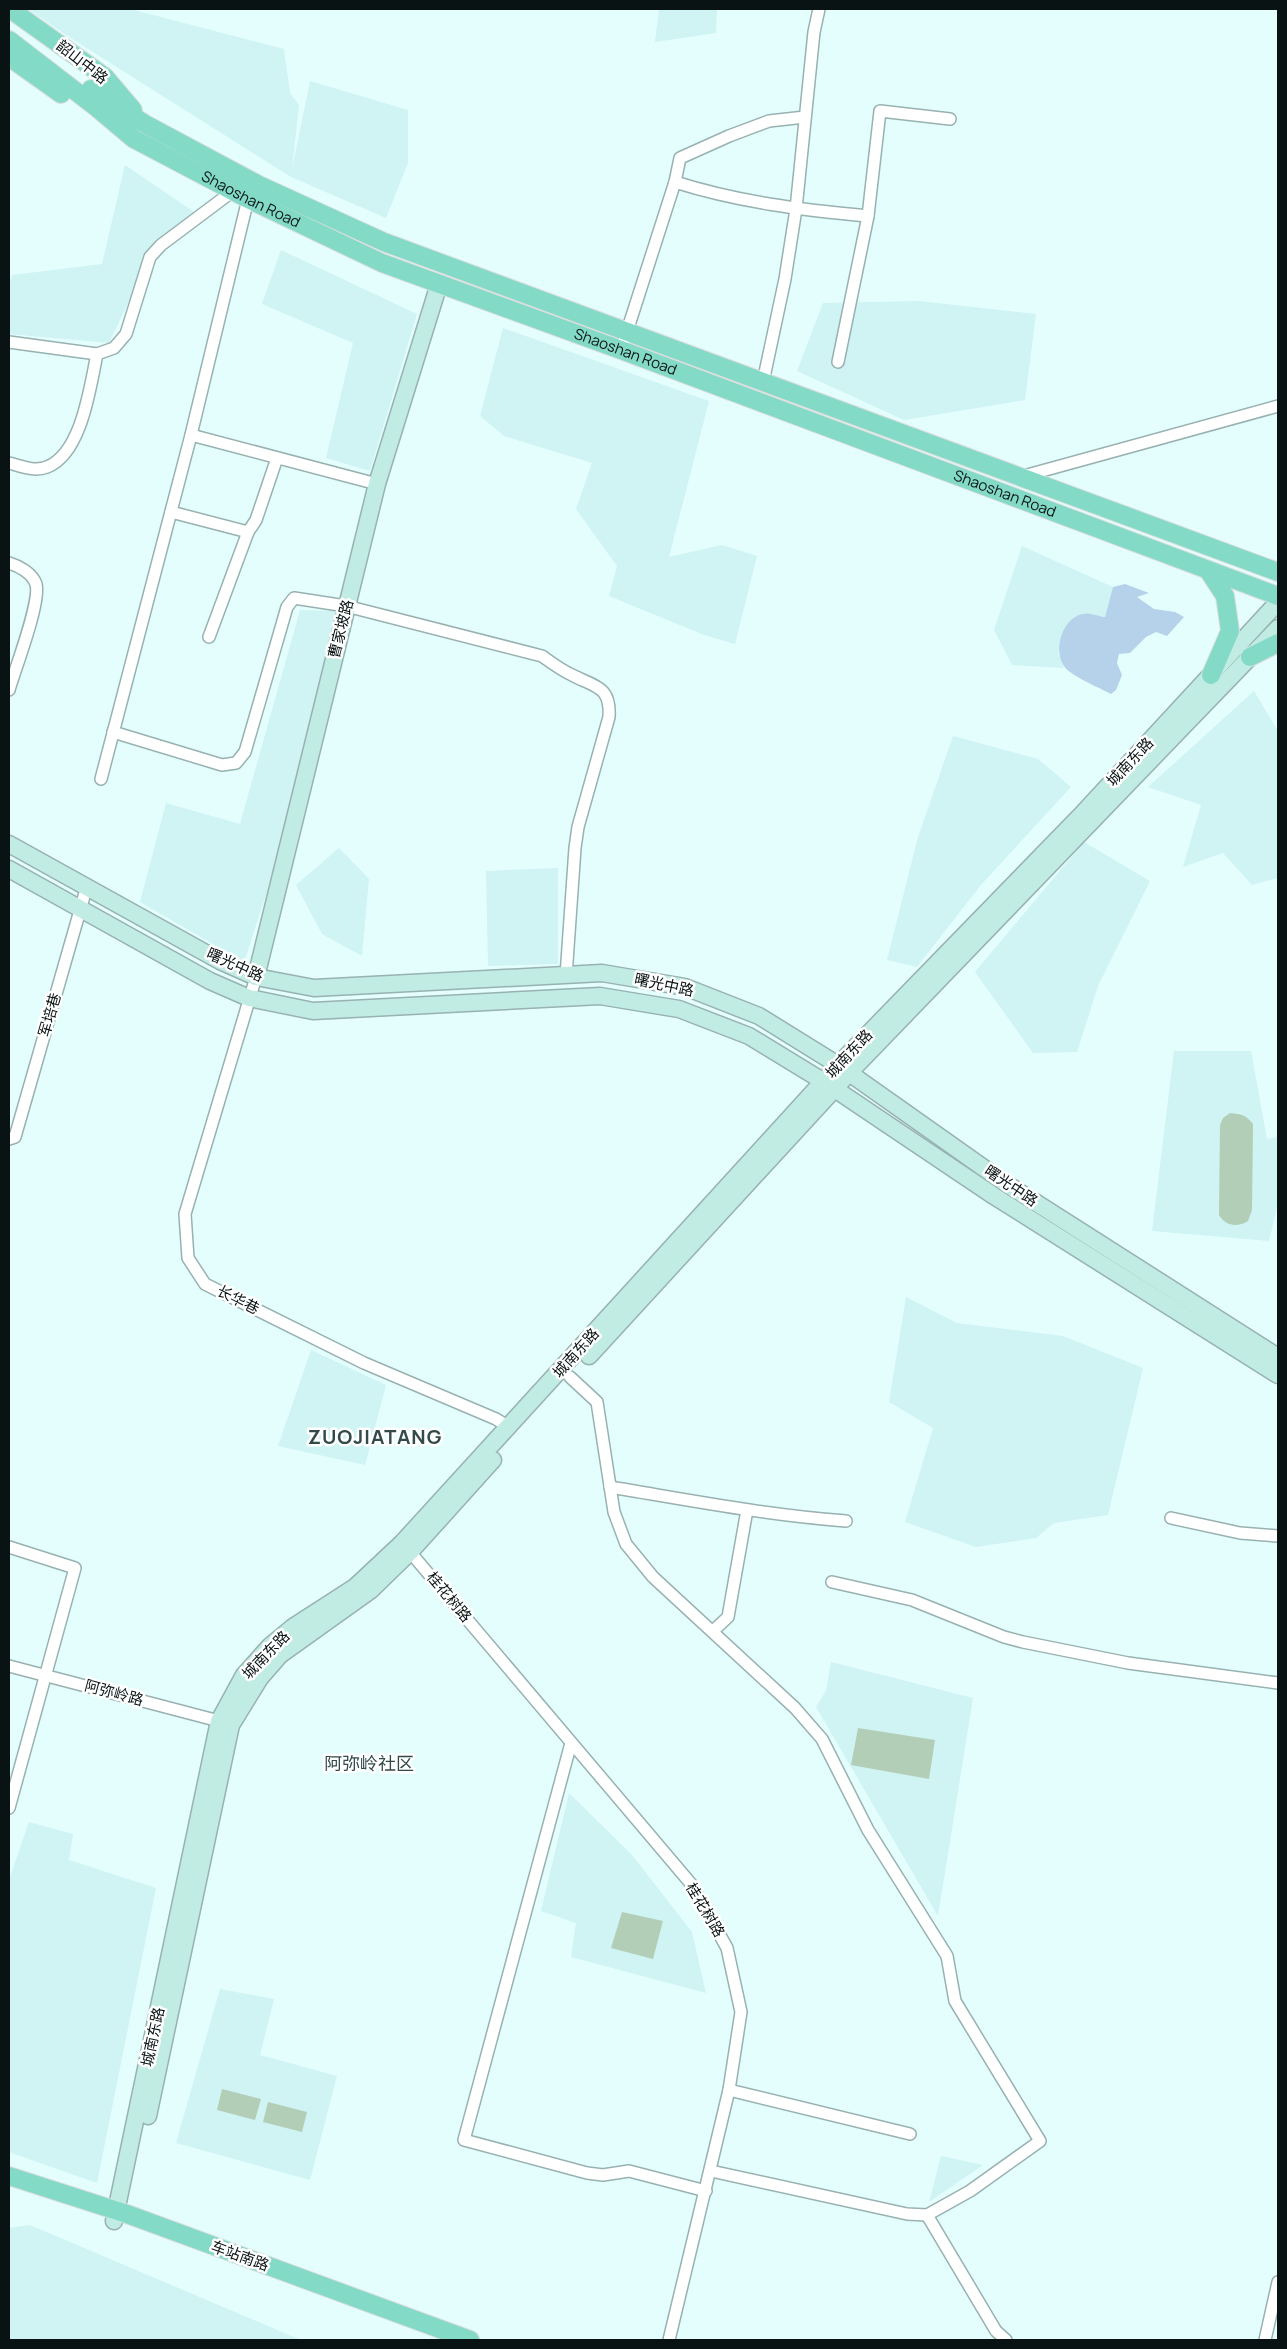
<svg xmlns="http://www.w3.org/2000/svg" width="1287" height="2349" viewBox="0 0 1287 2349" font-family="Manrope,'Noto Sans SC',sans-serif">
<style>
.built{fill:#d0f3f3}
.green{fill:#b2ceb7}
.water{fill:#b5d2ea}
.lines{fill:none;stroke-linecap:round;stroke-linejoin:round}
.street-casing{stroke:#98b1b1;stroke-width:14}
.secondary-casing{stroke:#98b1b1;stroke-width:19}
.primary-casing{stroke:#dddede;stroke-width:20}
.street{stroke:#fff;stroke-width:11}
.secondary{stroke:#c0ece3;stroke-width:16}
.primary{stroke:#82dac7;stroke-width:18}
.labels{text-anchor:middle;stroke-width:5;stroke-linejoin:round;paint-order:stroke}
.street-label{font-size:15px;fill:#0a1313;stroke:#fff}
.quarter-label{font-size:18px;fill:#344a4a;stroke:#fff}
.district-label{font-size:20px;font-weight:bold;letter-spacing:1px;fill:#344a4a;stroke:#fff}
</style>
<rect width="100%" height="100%" fill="#e4fefe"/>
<g class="built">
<polygon points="28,9 130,9 284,49 290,93 299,105 292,169 310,81 408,110 408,163 386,218 291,177 66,35"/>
<polygon points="659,9 717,9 716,33 655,42"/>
<polygon points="125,165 200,216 150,257 109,343 9,334 9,286 12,275 102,264"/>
<polygon points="281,250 417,314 370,471 326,458 353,343 262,304"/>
<polygon points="919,301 1036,314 1025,400 904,420 797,371 823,303"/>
<polygon points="503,328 709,401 669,557 722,545 757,556 735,644 704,635 609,596 617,566 576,509 592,463 504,436 480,416"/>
<polygon points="1022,546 1113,587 1105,617 1083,613 1058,653 1064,668 1012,665 994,630"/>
<polygon points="300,610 336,611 278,858 244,962 140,902 166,803 240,824"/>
<polygon points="1254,691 1278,731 1278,878 1252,885 1223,853 1183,867 1201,805 1148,787"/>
<polygon points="953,736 1038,759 1071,787 980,886 917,967 887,960 918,837"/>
<polygon points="1084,842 1150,881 1098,986 1077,1052 1033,1053 975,972"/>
<polygon points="339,848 369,879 362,956 322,934 296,885"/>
<polygon points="558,868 558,964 488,966 486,871"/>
<polygon points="1174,1051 1251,1051 1267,1139 1278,1137 1278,1202 1269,1241 1152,1231"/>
<polygon points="906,1297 957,1323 1063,1336 1143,1368 1108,1515 1054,1523 1036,1538 976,1547 905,1522 933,1428 889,1402"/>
<polygon points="311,1350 386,1385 365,1465 278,1446"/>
<polygon points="831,1662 973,1698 938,1916 816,1707 826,1691"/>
<polygon points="569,1793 632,1855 692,1932 706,1993 571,1957 576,1923 541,1911"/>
<polygon points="29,1822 73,1834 69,1860 156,1888 97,2183 9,2152 9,1880"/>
<polygon points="220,1989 274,1999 260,2055 337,2076 310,2180 176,2143"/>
<polygon points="941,2156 983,2165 929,2202"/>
<polygon points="30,2225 301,2340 9,2340 9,2228"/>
</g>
<g class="green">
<path d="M 1230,1113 C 1241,1114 1246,1115 1253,1124 L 1252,1210 L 1248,1221 C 1238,1227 1226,1227 1219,1215 L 1220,1125 L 1223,1118 Z"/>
<polygon points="858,1728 935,1740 929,1779 851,1765"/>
<polygon points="622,1912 663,1921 653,1959 611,1948"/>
<polygon points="222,2089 261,2099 255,2120 217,2110"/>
<polygon points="268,2102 307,2112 302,2132 263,2122"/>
</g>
<path class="water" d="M 1125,584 L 1149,593 L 1137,597 L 1154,609 L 1175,612 L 1184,617 L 1167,636 L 1156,632 L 1146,637 L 1130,653 L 1119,654 L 1117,663 L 1122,675 L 1116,690 L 1111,694 C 1100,688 1069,675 1064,666 C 1053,650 1062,619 1082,614 C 1088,612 1098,616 1105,617 L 1113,587 Z"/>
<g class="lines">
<defs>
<g id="street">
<path d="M 675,182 C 738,202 802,210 868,216"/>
<polyline points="9,342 97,354 114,348 126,334 150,257 161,245 233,191"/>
<polyline points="621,350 675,182 680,158 729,136 769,121 805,117"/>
<polyline points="838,362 868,216 880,111 950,119"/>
<polyline points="763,382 785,279 796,209 814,32 819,9"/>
<polyline points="191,435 377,484"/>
<path d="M 9,463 C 21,466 34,472 47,467 C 82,453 90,387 97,354"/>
<polyline points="1020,477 1278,406"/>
<polyline points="171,512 248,532"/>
<path d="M 9,563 C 19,566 32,573 36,584 C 41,602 15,669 9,690"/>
<polyline points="209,637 248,532 256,520 277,458"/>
<path d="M 113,732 L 222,765 L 236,763 L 245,752 L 287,607 L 294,598 L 346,606 L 542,656 C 552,663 561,670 572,675 C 595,687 611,686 609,717 L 578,827 L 575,848 L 566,976"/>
<polyline points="101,779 191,435 248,199"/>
<polyline points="256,977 185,1214 188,1258 205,1284 364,1363 496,1419 509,1427"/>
<polyline points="9,1139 15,1137 87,886"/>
<polyline points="570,1377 597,1402 614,1512 626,1544 653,1577 795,1708 822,1739 868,1830 947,1956 955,2001 1040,2141 970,2191 927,2215 907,2214 711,2171"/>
<path d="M 610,1487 C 689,1500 766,1515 846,1521"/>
<polyline points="1171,1518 1240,1533 1278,1536"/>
<polyline points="405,1546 692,1885 727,1948 741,2012 729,2090 669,2340"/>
<polyline points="9,1547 75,1568 9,1808"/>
<polyline points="832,1582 912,1600 1004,1637 1023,1642 1128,1663 1278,1683"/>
<polyline points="713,1631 728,1617 747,1510"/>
<polyline points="9,1666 219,1721"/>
<polyline points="571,1743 464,2140 587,2173 603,2175 629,2171 706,2191"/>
<polyline points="729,2090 910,2134"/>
<polyline points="927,2215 996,2331 1006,2340"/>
<polyline points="1265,2340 1278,2282"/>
</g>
<g id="secondary">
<polyline points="9,844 220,961 256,977 314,988 602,973 685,987 759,1016 838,1065 1005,1183 1278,1357"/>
<polyline points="9,869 210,981 249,998 313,1011 600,996 679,1009 749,1036 826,1083 994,1196 1278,1375"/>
<polyline points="256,977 377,484 439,284"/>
<polyline points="589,1356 849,1073 1278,628"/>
<polyline points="148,2116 231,1725 260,1678 280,1655 371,1590 411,1551 493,1460"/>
<polyline points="114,2221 219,1721 244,1675 270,1646 293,1627 355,1587 402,1543 838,1065 1084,812 1278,602"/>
</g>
<g id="primary">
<polyline points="10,9 105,77 133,110"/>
<path id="s1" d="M 9,40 L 96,107 L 134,139 L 248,199 L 382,263 L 621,350 L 1278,596"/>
<polyline points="9,57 61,94"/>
<polyline points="91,89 145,124 259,185 384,242 1278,572"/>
<polyline points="1208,570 1225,596 1230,631 1211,675"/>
<polyline points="1250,657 1278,643"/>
<polyline points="9,2176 127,2214 470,2340"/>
</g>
</defs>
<use href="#street" class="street-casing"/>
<use href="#secondary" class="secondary-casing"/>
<use href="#primary" class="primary-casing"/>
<use href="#street" class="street"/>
<use href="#secondary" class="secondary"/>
<use href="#primary" class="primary"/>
</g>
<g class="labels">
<g class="street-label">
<text transform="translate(82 62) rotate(38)" y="5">韶山中路</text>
<text dy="5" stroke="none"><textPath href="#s1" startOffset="291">Shaoshan Road</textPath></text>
<text dy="5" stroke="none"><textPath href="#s1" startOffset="696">Shaoshan Road</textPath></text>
<text dy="5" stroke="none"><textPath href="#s1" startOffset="1101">Shaoshan Road</textPath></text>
<text transform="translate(341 629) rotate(-76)" y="5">曹家坡路</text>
<text transform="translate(1130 762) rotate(-47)" y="5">城南东路</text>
<text transform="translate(235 965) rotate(24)" y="5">曙光中路</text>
<text transform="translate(664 985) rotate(12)" y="5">曙光中路</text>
<text transform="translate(50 1015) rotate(-74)" y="5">军培巷</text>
<text transform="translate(849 1054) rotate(-47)" y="5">城南东路</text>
<text transform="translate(1011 1186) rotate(34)" y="5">曙光中路</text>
<text transform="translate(238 1300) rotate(27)" y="5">长华巷</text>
<text transform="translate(576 1353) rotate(-48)" y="5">城南东路</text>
<text transform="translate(449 1597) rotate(50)" y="5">桂花树路</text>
<text transform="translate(266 1655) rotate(-46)" y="5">城南东路</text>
<text transform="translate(114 1693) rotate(15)" y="5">阿弥岭路</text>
<text transform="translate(705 1910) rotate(59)" y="5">桂花树路</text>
<text transform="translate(153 2037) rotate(-78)" y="5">城南东路</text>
<text transform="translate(240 2256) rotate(20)" y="5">车站南路</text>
</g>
<g class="quarter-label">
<text x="369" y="1770">阿弥岭社区</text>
</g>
<g class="district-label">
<text x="375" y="1444">ZUOJIATANG</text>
</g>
</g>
<rect width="1287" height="2349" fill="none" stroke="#0a1313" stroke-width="20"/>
</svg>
